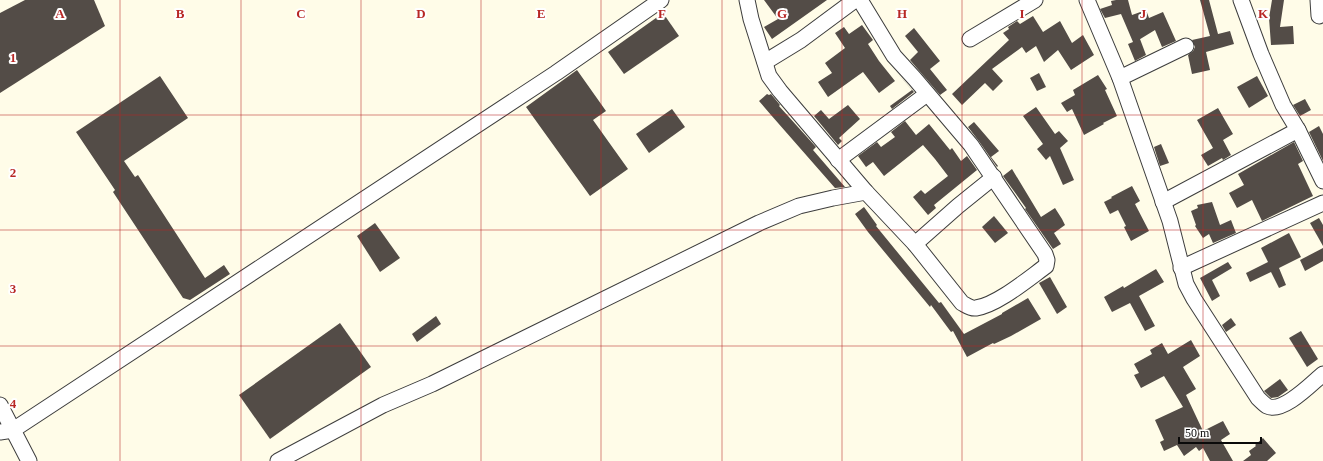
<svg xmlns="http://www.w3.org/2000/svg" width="1323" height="461" viewBox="0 0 1323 461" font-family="Georgia,serif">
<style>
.building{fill:#534c47}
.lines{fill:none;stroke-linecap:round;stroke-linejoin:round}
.minor-casing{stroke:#3d3d3d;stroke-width:17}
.minor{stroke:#fff;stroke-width:15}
.grid{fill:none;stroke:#b82725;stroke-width:1;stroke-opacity:0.55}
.grid-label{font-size:13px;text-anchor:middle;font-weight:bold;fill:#b82725;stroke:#fff;stroke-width:4;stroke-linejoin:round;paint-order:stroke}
</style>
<rect width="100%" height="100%" fill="#fffce8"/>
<g class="building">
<polygon points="25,0 94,0 105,26 0,93 0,13"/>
<polygon points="764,0 827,0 772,39 764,27 778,19"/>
<polygon points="1116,0 1128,0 1132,15 1146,10 1149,18 1163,12 1176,41 1162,47 1155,30 1137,41 1140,39 1146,55 1135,61 1128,44 1133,42 1121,14 1105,18 1100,9 1112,5 1111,1"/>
<polygon points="1200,0 1209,0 1218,34 1230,31 1234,44 1206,52 1210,70 1192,74 1188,55 1193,51 1195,47 1192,40 1210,36"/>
<polygon points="1272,0 1284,0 1280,27 1293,26 1294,44 1271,45 1269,18"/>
<polygon points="663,13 679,36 624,74 608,52"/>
<polygon points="1033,16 1043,32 1060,21 1072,43 1083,35 1094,55 1071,70 1058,50 1044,62 1036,46 1026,53 1022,47 992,69 1003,81 993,91 985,83 962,105 952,94 1009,40 1003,33 1009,29 1008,27 1017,21 1020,24"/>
<polygon points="862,25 873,40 868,44 879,61 895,81 879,93 863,72 828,97 818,82 832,73 825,63 845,48 835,33 844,27 849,34"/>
<polygon points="914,28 940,61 930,69 947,90 940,95 910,60 918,52 905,36"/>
<polygon points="577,70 606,111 593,120 628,169 590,196 526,107"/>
<polygon points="896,72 914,92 892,109 890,106 912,90"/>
<polygon points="1039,73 1046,87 1037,91 1030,78"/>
<polygon points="1098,75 1107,89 1105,90 1117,116 1103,123 1104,124 1084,135 1072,109 1067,112 1061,103 1075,95 1073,90"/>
<polygon points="160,76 188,118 124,161 135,177 138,175 205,278 224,265 230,274 190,300 183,298 113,192 115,190 76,132"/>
<polygon points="1257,76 1268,96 1249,108 1237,87"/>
<polygon points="767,94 769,95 771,94 780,105 779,106 816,147 813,150 845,187 835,188 771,115 759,101"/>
<polygon points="1305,99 1311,110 1300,116 1293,105"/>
<polygon points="848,105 860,119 839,138 842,141 838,145 814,116 821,110 829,119"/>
<polygon points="1036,107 1055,134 1059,131 1068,141 1060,148 1074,180 1063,185 1050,156 1046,160 1037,149 1043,144 1023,116"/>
<polygon points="1218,108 1233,134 1223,140 1231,155 1223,160 1222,158 1208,166 1201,155 1213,148 1197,120"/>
<polygon points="672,109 685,127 649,153 636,134"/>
<polygon points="905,121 916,135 929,124 950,150 952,148 961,161 967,156 977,170 934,205 936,208 928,215 913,197 921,190 925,194 948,176 935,159 923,145 884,176 873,162 866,167 858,156 877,142 881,147 895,137 891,132"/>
<polygon points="974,122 999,151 991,157 998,166 997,167 978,140 968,127"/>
<polygon points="1319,126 1323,134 1323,161 1309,132"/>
<polygon points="1294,142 1303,161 1298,164 1313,196 1262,221 1252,200 1237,208 1229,193 1244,185 1238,174"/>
<polygon points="1161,144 1169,163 1160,166 1154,147"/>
<polygon points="1012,169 1041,217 1055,208 1062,219 1065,225 1054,233 1061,244 1053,249 1025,209 1026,208 1003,176"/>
<polygon points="1132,186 1140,201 1135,204 1149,231 1131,241 1124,227 1126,226 1118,210 1110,214 1104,202 1112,198 1111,197"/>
<polygon points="1212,202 1220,225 1231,220 1236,233 1213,243 1209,234 1203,238 1195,226 1196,225 1191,211 1198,208 1197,205"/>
<polygon points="864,207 877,225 876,226 939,303 941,302 964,334 1002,314 1002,313 1028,298 1041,319 1011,336 994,344 993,343 967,357 953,331 951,332 931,305 930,307 868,232 855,214"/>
<polygon points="994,216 1008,233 995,243 982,227"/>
<polygon points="1319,218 1323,225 1323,246 1310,223"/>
<polygon points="375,223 400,258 380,272 357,236"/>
<polygon points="1289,233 1301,257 1279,268 1286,285 1279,288 1271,272 1250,282 1246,273 1268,262 1261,248"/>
<polygon points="1323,248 1323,261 1305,271 1300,260"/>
<polygon points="1228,262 1232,268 1212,280 1220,296 1212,301 1200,278"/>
<polygon points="1156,269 1164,282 1139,296 1155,326 1145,331 1130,303 1112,312 1104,297 1123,286 1124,288"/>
<polygon points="1050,277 1067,307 1057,314 1039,283"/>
<polygon points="436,316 441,324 417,342 412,334"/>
<polygon points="1231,318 1236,325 1226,332 1222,325"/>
<polygon points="340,323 371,367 270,439 239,395"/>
<polygon points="1301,331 1318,359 1307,367 1289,338"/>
<polygon points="1191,340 1200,356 1183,367 1196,389 1186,395 1203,431 1223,421 1230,434 1221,440 1233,461 1210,461 1203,448 1199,451 1196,447 1184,456 1177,445 1164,451 1160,442 1164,440 1155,420 1183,407 1164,376 1141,388 1134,375 1139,373 1134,364 1152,354 1150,350 1162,343 1168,354"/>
<polygon points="1280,379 1288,390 1278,397 1271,398 1264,391"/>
<polygon points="1263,438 1276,453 1267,461 1243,461 1251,455 1249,451 1256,446 1255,445"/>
</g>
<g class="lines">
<defs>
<g id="minor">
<path d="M 747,0 L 751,19 L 769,76 L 780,91 L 866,192 L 915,244 L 962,303 C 966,305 971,309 976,308 C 997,305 1028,279 1046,266 L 1047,260 L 1045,254 L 971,145 L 915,79 L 894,56 L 860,0"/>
<path d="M 1087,0 L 1120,78 L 1170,221 L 1186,284 L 1194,299 L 1258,398 C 1260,400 1264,404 1267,406 C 1283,414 1312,383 1323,374"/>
<polyline points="1241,0 1261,54 1283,105 1298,130 1323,181"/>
<polyline points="1318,0 1319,16"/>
<polyline points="970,39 1035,0"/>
<polyline points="765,62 801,40 855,0"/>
<polyline points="1120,78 1186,46"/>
<polyline points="838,160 927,94"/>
<polyline points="1163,202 1298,130"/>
<polyline points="915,244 958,206 994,177"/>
<polyline points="1181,268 1323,203"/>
<polyline points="0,405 29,461"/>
<polyline points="0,432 13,430 556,73 661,0"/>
<polyline points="278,461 383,405 432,384 759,223 799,206 833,198 866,192"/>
</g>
</defs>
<use href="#minor" class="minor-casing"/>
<use href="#minor" class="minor"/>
</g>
<path class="grid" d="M 120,0 L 120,461M 241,0 L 241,461M 361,0 L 361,461M 481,0 L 481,461M 601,0 L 601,461M 722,0 L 722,461M 842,0 L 842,461M 962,0 L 962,461M 1082,0 L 1082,461M 1203,0 L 1203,461M 0,115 L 1323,115M 0,230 L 1323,230M 0,346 L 1323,346"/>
<g class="grid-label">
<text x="60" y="18">A</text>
<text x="180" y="18">B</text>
<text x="301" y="18">C</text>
<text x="421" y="18">D</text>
<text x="541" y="18">E</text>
<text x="662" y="18">F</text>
<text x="782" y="18">G</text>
<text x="902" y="18">H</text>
<text x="1022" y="18">I</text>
<text x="1143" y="18">J</text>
<text x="1263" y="18">K</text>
<text x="13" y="62">1</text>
<text x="13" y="177">2</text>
<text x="13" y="293">3</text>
<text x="13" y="408">4</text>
</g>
<path d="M1179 437v6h82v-6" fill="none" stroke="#0a0a0a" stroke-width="2"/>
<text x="1185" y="437" font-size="12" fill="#0a0a0a" stroke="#ffffff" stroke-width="3" paint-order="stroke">50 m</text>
</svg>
